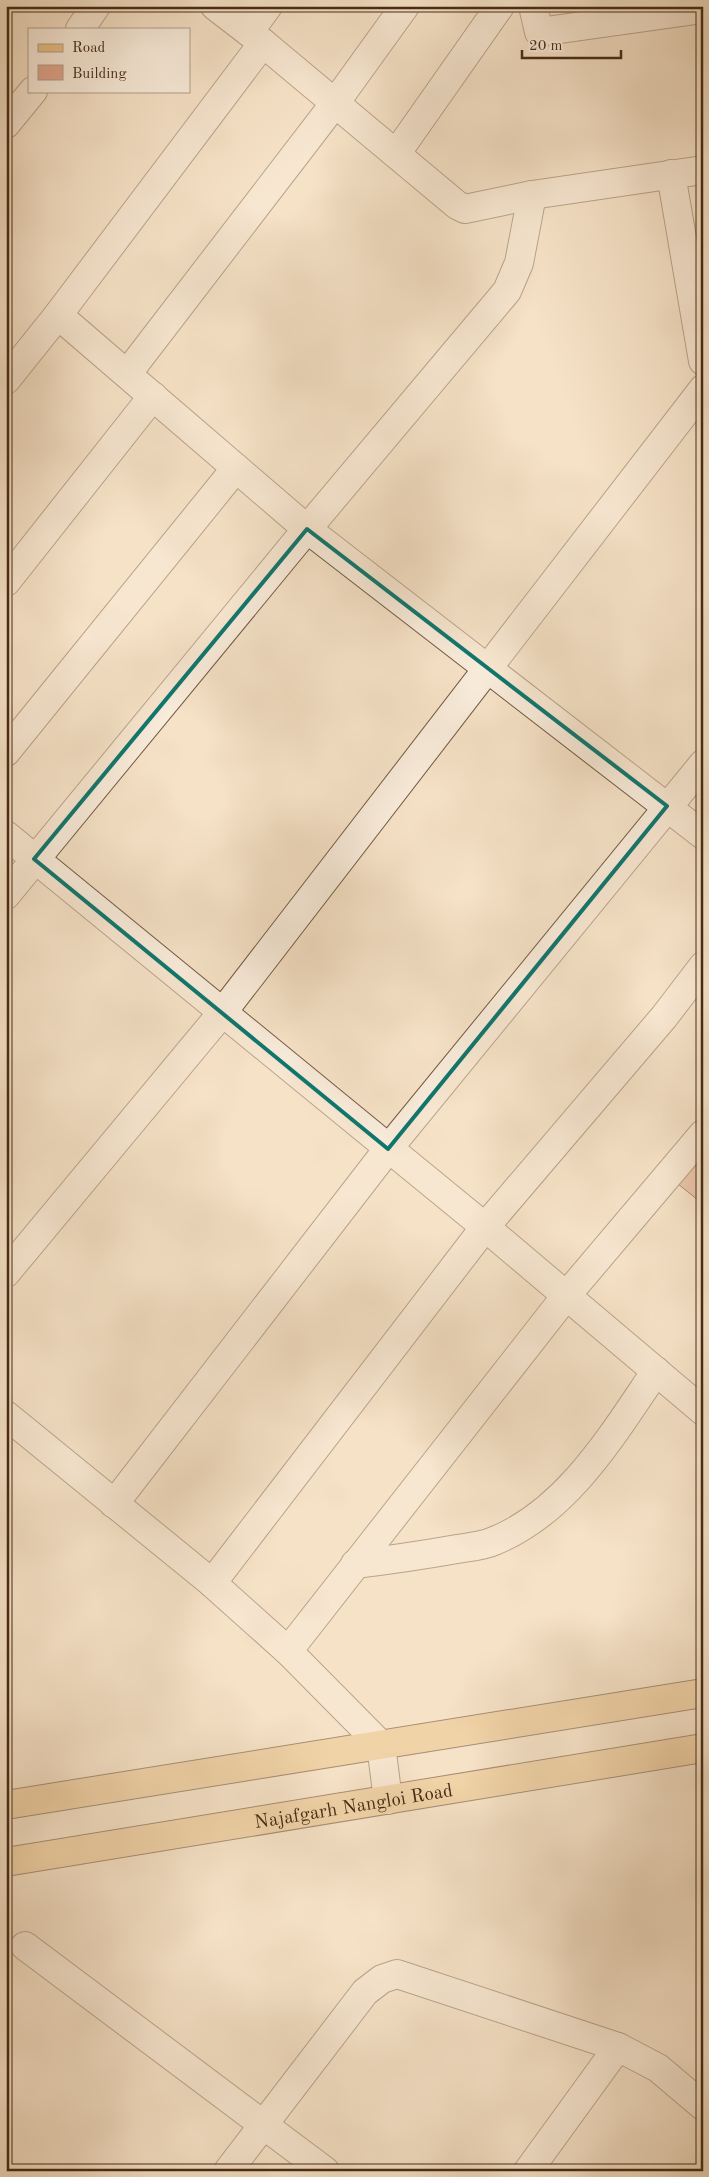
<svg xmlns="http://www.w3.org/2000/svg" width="709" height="2177" viewBox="0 0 709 2177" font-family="'Old Standard TT',serif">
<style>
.building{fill:#e2a68e;stroke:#462c15}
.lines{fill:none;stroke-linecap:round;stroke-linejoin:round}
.minor-casing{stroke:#725a42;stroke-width:30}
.major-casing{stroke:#462c15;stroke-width:30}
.minor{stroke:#f9ecdb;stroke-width:28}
.major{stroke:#ebc184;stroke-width:28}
.marked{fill:none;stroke:#0f766e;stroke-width:4;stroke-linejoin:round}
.labels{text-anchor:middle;stroke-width:4;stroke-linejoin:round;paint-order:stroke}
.street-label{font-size:19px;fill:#462c15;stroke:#f9ecdb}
</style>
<rect width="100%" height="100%" fill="#f6e2c7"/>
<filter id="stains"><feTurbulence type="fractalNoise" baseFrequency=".004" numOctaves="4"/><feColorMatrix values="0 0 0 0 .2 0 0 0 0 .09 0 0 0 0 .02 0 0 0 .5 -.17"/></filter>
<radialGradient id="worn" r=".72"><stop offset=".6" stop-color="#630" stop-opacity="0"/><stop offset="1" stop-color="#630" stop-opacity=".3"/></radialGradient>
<polygon class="building" points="703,1153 703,1204 678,1184"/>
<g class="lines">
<defs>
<g id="minor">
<polyline points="215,6 263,43 457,205 465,209 532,195 703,170"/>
<polyline points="533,6 539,32 703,9"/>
<polyline points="80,29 96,6"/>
<polyline points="249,32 268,6"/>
<polyline points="263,43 58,315 307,529 703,835"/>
<polyline points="6,124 33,91"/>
<polyline points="396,154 500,6"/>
<polyline points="671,174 703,361"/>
<polyline points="127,374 335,103 405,6"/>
<polyline points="6,380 58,315"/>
<polyline points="6,582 153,396"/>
<polyline points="6,752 236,468"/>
<polyline points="6,835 485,1227 703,1411"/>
<polyline points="6,895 307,529 507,291 519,263 532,195"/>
<polyline points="6,1273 222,1013 703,389"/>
<polyline points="6,1415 212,1583 288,1651 381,1745 388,1800"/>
<polyline points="114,1504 388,1149 703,764"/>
<path d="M 355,1564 C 390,1560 423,1555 457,1549 C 469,1547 483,1546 494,1541 C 568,1511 613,1434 656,1371"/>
<polyline points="212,1583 485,1227 664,1017 703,966"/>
<polyline points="288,1651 566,1296 703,1134"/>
<polyline points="25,1946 325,2171"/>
<polyline points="228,2171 365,1992 382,1979 397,1974 618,2047 658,2068 703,2106"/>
<polyline points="528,2171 618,2047"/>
</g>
<g id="major">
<polyline points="6,1805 703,1693"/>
<path id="s1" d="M 6,1862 L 703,1748"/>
</g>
</defs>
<use href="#minor" class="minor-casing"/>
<use href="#major" class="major-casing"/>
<use href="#minor" class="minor"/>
<use href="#major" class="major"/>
</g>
<path d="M0 0H709V2177H0ZM 307,529 L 667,806 L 388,1149 L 34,859 Z" fill="#f6e2c7" fill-opacity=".55" fill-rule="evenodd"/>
<path class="marked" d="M 307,529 L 667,806 L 388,1149 L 34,859 Z"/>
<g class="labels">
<g class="street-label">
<text dy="7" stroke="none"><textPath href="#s1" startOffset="352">Najafgarh Nangloi Road</textPath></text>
</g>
</g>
<rect width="709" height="2177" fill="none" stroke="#f6e2c7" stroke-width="25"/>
<rect x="8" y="8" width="694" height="2162" fill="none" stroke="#462c15" stroke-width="2.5"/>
<rect x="12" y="12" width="684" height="2152" fill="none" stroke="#462c15"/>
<rect x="28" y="28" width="162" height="65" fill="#f9ecdb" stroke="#b19f8c"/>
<rect x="38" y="44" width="25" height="8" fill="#ebc184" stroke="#b19f8c"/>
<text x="72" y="52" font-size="15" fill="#462c15">Road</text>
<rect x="38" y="65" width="25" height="15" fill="#e2a68e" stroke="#b19f8c"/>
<text x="72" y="78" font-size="15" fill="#462c15">Building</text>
<path d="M522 50v8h99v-8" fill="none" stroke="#462c15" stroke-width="2.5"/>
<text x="529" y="50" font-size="15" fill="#462c15" stroke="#f9ecdb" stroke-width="4" paint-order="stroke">20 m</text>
<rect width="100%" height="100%" filter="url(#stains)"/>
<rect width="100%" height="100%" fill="url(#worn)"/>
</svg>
